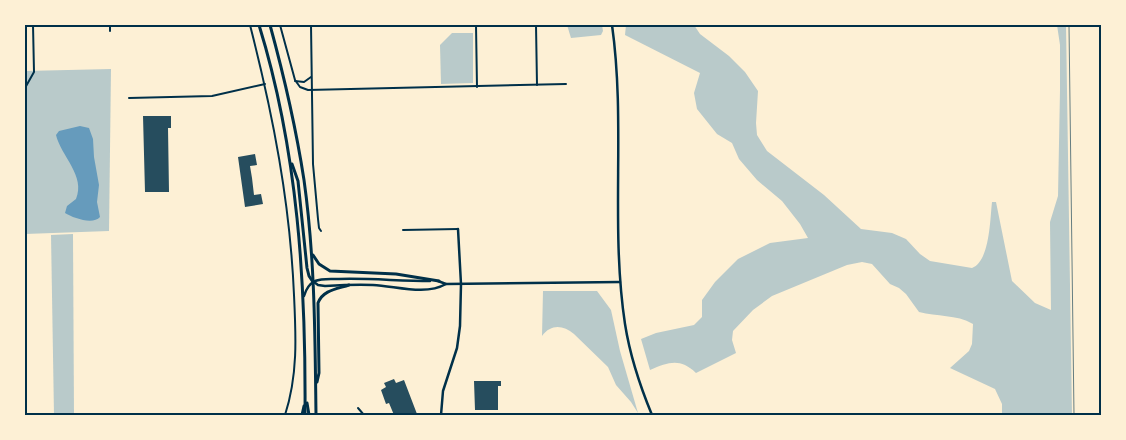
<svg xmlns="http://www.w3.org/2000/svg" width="1126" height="440" viewBox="0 0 1126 440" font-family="Arial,sans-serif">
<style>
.green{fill:#b9caca}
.water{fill:#669bbc}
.building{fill:#264d5e}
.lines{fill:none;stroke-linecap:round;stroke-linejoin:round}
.minor{stroke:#003049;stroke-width:2}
.tertiary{stroke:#003049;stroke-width:2.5}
.primary{stroke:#003049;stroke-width:3}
.rail{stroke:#657d81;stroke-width:1}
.neatline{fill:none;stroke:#003049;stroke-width:2}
</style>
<rect width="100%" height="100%" fill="#fdf0d5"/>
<g class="green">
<polygon points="567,25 602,25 603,31 601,35 571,38"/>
<path d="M 626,25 L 694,25 L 700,34 L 729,56 L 745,72 L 758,91 L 756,123 L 757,135 L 767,151 L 824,195 L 861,229 L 892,233 L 906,239 L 920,254 L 930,261 L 972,268 C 990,261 990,219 992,202 L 996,202 L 1012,281 L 1035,303 L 1051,310 L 1050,222 L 1058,196 L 1060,90 L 1060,45 L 1057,25 L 1066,25 L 1072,415 L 1002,415 L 1002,404 L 995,389 L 950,368 L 969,351 L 972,344 L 973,324 C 956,314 937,317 919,312 L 906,294 L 899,288 L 890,284 L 872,264 L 862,262 L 847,265 L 772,296 L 753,310 L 733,331 L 732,340 L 736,353 L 696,373 C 680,358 669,362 650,370 L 641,339 L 656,333 L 694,325 L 702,317 L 702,300 L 715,282 L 738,259 L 770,243 L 808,238 L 800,224 L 782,201 L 757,180 L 739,159 L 732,143 L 717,134 L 697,109 L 694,93 L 700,73 L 625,35 Z"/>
<polygon points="452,33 473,33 473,83 441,84 440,45"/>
<polygon points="111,69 109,231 25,234 25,71"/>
<polygon points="73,234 74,415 54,415 51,235"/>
<path d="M 543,291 L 597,291 L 611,310 L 620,351 L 638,413 L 631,402 L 616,385 L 608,367 L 574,334 C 563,325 551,324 542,336 Z"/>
</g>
<path class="water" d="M 80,126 L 89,128 L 93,139 L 94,157 L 99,185 L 97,202 L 100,217 C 93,225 73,218 65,213 L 67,206 L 76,199 C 86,176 61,156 56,135 L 59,131 Z"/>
<g class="building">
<polygon points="143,116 171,116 171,128 168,128 169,192 145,192"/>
<polygon points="255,154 257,165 250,166 252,178 254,195 261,194 263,204 245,207 238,157"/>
<polygon points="394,379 396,383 404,380 417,414 394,415 389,403 386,404 381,390 386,387 384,383"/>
<polygon points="474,381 501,381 501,386 498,386 498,410 475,410"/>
</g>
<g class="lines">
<g class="minor">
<polyline points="110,25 110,31"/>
<path d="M 250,25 C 273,115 290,202 294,295 C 296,336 298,375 285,415"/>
<polyline points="280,25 295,80 300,87 308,90 566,84"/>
<polyline points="311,25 313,164 318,219 319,228 321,231"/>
<polyline points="476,25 477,87"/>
<polyline points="536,25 537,85"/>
<polyline points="295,81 304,82 311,77"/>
<polyline points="25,88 34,72 33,25"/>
<polyline points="129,98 212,96 265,84"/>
<polyline points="403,230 458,229"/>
<polyline points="358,408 364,415"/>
</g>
<g class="tertiary">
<path d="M 612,25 C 626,124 610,225 625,324 C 630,356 640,386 652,415"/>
<polyline points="438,281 446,284 620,282"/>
<path d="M 314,282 L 318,285 L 325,286 C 341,285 357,284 373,285 C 396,286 425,296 446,284"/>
<path d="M 304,296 C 306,289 309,284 315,281 C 322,278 331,279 339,279 C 369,278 399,281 430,281"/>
<polyline points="441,415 443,391 457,348 460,326 461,284 458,229"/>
</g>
<g class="primary">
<path d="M 259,25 C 298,151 306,284 305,415"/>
<path d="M 270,25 C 284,76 296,128 304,180 C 315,258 315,337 316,415"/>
<polyline points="292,164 298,181 307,268 309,276 313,282"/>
<polyline points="313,255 319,264 330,271 396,274 439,281"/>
<path d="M 317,382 L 319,373 L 318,303 C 323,290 337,289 349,285"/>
<polyline points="307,403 309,415"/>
<polyline points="302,415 304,406"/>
</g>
<polyline class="rail" points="1069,25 1074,415"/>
</g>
<rect width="1126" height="440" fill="none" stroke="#fdf0d5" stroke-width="52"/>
<rect x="26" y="26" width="1074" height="388" class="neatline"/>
</svg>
